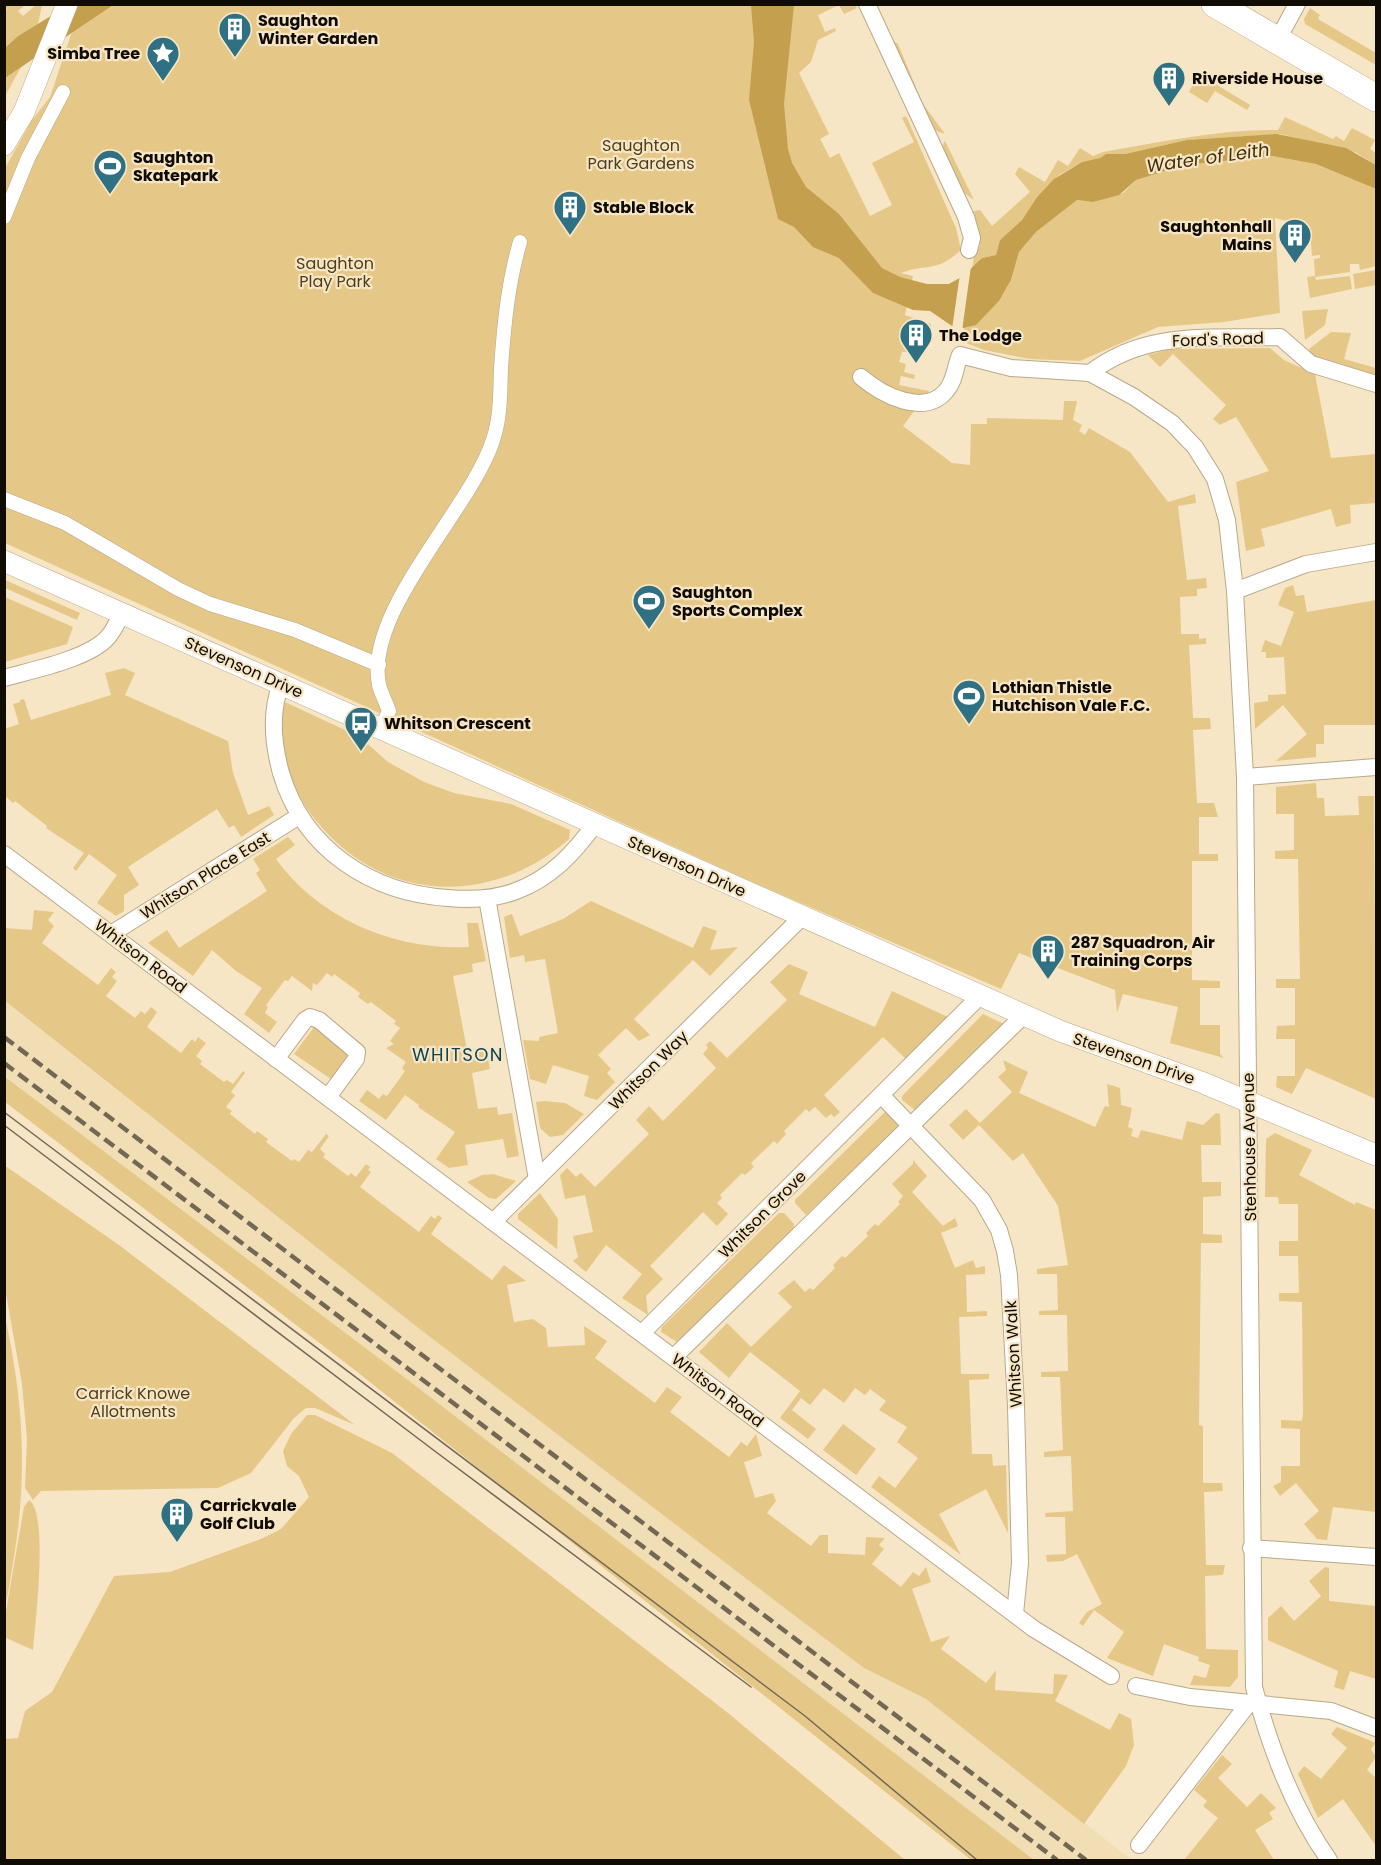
<svg xmlns="http://www.w3.org/2000/svg" width="1381" height="1865" viewBox="0 0 1381 1865" font-family="Poppins,sans-serif">
<style>
.built{fill:#f2deb5}
.green{fill:#e5c788}
.water{fill:#c49f4e}
.pier{fill:#f7e6c5}
.lines{fill:none;stroke-linecap:round;stroke-linejoin:round}
.pedestrian-casing{stroke:#b8a989;stroke-width:15}
.minor-casing{stroke:#b8a989;stroke-width:18}
.tertiary-casing{stroke:#b8a989;stroke-width:22}
.primary-casing{stroke:#b8a989;stroke-width:28}
.pedestrian{stroke:#fff;stroke-width:14}
.minor{stroke:#fff;stroke-width:16}
.tertiary{stroke:#fff;stroke-width:21}
.primary{stroke:#fff;stroke-width:27}
.tram{stroke:#726855;stroke-width:1.5}
.rail{stroke:#726855;stroke-width:4.5;stroke-dasharray:12 6;stroke-linecap:butt}
.labels{text-anchor:middle;stroke-width:4.5;stroke-linejoin:round;paint-order:stroke}
.poi-label{font-size:16px;font-weight:bold;fill:#110c03;stroke:#f7e6c5;text-anchor:start}
.park-label{font-size:16px;fill:#4d3e1a;stroke:#f7e6c5}
.street-label{font-size:16px;fill:#110c03;stroke:#f7e6c5}
.water-label{font-size:18px;font-style:italic;fill:#3f2f0b;stroke:#f7e6c5}
.neighbourhood-label{font-size:18px;letter-spacing:1.5px;fill:#0b4553;stroke:#f7e6c5}
</style>
<rect width="100%" height="100%" fill="#f7e6c5"/>
<polygon class="built" points="4,1001 412,1323 803,1622 864,1668 926,1699 1132,1860 1034,1860 1011,1843 408,1380 5,1076"/>
<g class="green">
<polygon points="5,5 25,5 18,11 23,16 36,5 42,5 38,24 18,36 5,48 4,13 7,9"/>
<path d="M 81,5 L 855,5 L 857,8 L 844,14 L 839,5 L 818,15 L 825,32 L 835,28 L 836,31 L 818,40 L 811,62 L 799,73 L 829,134 L 820,139 L 830,158 L 839,153 L 870,216 L 892,205 L 872,163 L 914,142 L 902,118 L 906,116 L 956,228 L 961,250 C 936,273 928,263 901,273 L 913,276 L 905,315 L 931,324 L 928,337 L 913,334 L 908,352 L 902,352 L 899,362 L 906,364 L 904,372 L 915,375 L 914,379 L 901,376 L 899,385 L 929,391 L 903,426 L 952,463 L 970,465 L 971,424 L 987,424 L 987,418 L 1063,420 L 1064,401 L 1077,401 L 1073,420 L 1082,425 L 1079,431 L 1085,435 L 1089,428 L 1130,452 L 1168,502 L 1195,494 L 1196,503 L 1178,506 L 1187,580 L 1206,578 L 1207,588 L 1197,589 L 1197,596 L 1180,597 L 1181,634 L 1199,634 L 1199,639 L 1206,638 L 1206,644 L 1189,645 L 1193,718 L 1210,718 L 1211,729 L 1193,730 L 1197,803 L 1214,803 L 1218,817 L 1199,817 L 1199,854 L 1218,854 L 1218,861 L 1192,861 L 1192,980 L 1220,981 L 1220,988 L 1200,988 L 1200,1025 L 1220,1025 L 1220,1054 L 1224,1058 L 1170,1043 L 1178,1007 L 1123,994 L 1117,1013 L 1115,990 L 1019,953 L 1001,989 L 752,882 L 5,543 L 5,168 L 32,120 L 50,97 Z"/>
<polygon points="1310,8 1320,15 1318,19 1376,53 1376,65 1305,24 1304,19"/>
<polygon points="889,38 898,44 923,104 945,134 934,130"/>
<polygon points="21,67 5,96 5,78"/>
<polygon points="1199,74 1250,105 1247,110 1215,91 1207,103 1189,92"/>
<path d="M 1285,117 L 1333,139 L 1336,136 L 1344,141 L 1352,128 L 1375,140 L 1370,149 L 1376,153 L 1376,165 L 1355,152 L 1280,134 L 1187,140 L 1125,154 L 1106,154 L 1101,158 L 1082,162 L 1059,175 L 1037,197 L 1022,220 L 1000,240 L 996,255 L 982,258 L 972,269 L 975,251 L 980,246 L 974,211 L 980,210 L 992,226 L 1030,192 L 1015,174 L 1019,167 L 1045,182 L 1058,160 L 1068,166 L 1080,148 L 1093,156 L 1103,152 C 1161,142 1220,129 1278,130 Z"/>
<polygon points="945,141 974,200 962,191 942,146"/>
<polygon points="1272,156 1316,164 1376,189 1376,266 1360,270 1359,264 1350,264 1350,272 1315,277 1316,280 1350,276 1352,289 1310,298 1307,277 1315,276 1314,259 1320,258 1320,255 1312,256 1310,227 1275,218 1280,313 1224,322 1158,327 1080,361 1030,359 984,350 966,343 964,328 976,325 999,301 1011,280 1019,252 1036,232 1077,200 1093,202 1123,193 1136,180 1185,165"/>
<polygon points="1376,270 1376,285 1355,289 1353,274"/>
<polygon points="1328,309 1325,325 1305,340 1302,311"/>
<polygon points="1331,332 1351,333 1344,359 1376,368 1376,376 1312,356 1309,349"/>
<polygon points="1270,348 1284,360 1315,374 1331,458 1376,454 1376,503 1350,505 1351,523 1336,527 1331,509 1261,529 1265,546 1246,551 1236,482 1269,471 1236,417 1220,425 1213,419 1226,405 1173,354 1160,367 1148,355 1171,349"/>
<polygon points="5,580 80,613 77,620 5,588"/>
<polygon points="1293,585 1296,596 1304,595 1307,612 1376,600 1376,725 1324,725 1324,744 1316,744 1316,757 1276,761 1307,734 1283,705 1255,729 1254,703 1268,701 1268,695 1286,694 1284,657 1266,658 1266,652 1261,652 1265,640 1281,646 1294,612 1278,605 1285,588"/>
<polygon points="5,597 73,627 67,644 5,662"/>
<polygon points="124,668 135,673 125,695 228,741 233,773 248,815 269,806 274,815 241,837 234,825 229,828 217,809 128,867 139,885 124,895 124,911 116,916 97,903 117,875 89,854 76,871 73,868 84,853 46,828 47,826 15,801 13,803 5,796 4,729 19,724 13,704 20,702 20,700 24,699 31,720 111,695 105,673"/>
<path d="M 285,702 L 360,737 L 388,762 L 424,782 L 454,793 L 511,804 L 570,830 L 569,839 C 493,906 385,904 318,823 C 298,800 284,767 281,736 C 280,726 282,715 282,704 Z"/>
<polygon points="1316,783 1317,798 1324,798 1325,816 1359,815 1358,796 1374,796 1376,1099 1306,1068 1292,1094 1276,1087 1277,1076 1295,1076 1295,1039 1276,1039 1277,1026 1295,1025 1295,988 1276,988 1276,979 1300,979 1298,859 1275,859 1275,851 1294,850 1294,814 1276,814 1276,787"/>
<path d="M 288,837 L 295,845 L 276,859 C 319,919 396,951 469,947 L 467,923 L 478,923 L 486,961 L 472,964 L 473,972 L 453,976 L 467,1050 L 486,1047 L 490,1069 L 472,1073 L 478,1109 L 497,1107 L 498,1115 L 512,1113 L 519,1156 L 507,1158 L 503,1139 L 465,1145 L 468,1165 L 449,1168 L 436,1159 L 455,1132 L 418,1107 L 419,1105 L 405,1095 L 386,1120 L 359,1101 L 367,1090 L 379,1099 L 383,1094 L 387,1096 L 405,1071 L 402,1068 L 406,1062 L 386,1048 L 394,1044 L 390,1041 L 400,1028 L 394,1024 L 396,1021 L 371,1002 L 368,1004 L 358,997 L 360,993 L 334,974 L 332,977 L 327,973 L 317,985 L 313,983 L 312,991 L 292,976 L 288,981 L 285,980 L 266,1005 L 268,1007 L 265,1013 L 277,1022 L 269,1033 L 244,1014 L 262,988 L 236,971 L 212,950 L 193,976 L 148,943 L 167,930 L 179,948 L 267,891 L 256,873 L 260,870 L 253,859 Z"/>
<polygon points="591,901 693,948 703,926 717,931 710,950 738,947 710,976 693,960 634,1019 650,1035 639,1041 626,1028 598,1055 611,1069 607,1073 615,1082 597,1100 584,1096 589,1076 553,1065 546,1084 530,1079 523,1040 539,1041 539,1037 558,1033 545,959 525,962 524,955 510,958 504,917 512,914 520,936 563,919"/>
<polygon points="34,910 54,912 48,920 54,926 42,943 98,985 111,968 116,972 112,977 117,981 106,996 135,1018 141,1011 145,1014 151,1007 157,1012 147,1027 181,1053 192,1039 195,1042 198,1037 206,1043 196,1056 202,1061 200,1064 224,1082 227,1080 233,1084 243,1071 245,1073 231,1092 235,1095 226,1107 232,1111 230,1114 255,1134 257,1131 268,1139 266,1142 292,1161 294,1159 299,1162 308,1150 312,1152 326,1134 329,1136 320,1149 325,1154 323,1157 348,1176 351,1173 356,1177 366,1164 370,1167 368,1170 371,1172 360,1187 419,1232 431,1216 435,1219 438,1215 442,1218 431,1234 492,1280 504,1265 526,1281 507,1285 514,1322 533,1319 546,1328 548,1347 585,1345 584,1326 607,1341 595,1358 655,1403 667,1387 682,1397 670,1412 729,1457 741,1442 747,1446 756,1434 762,1456 744,1462 755,1498 773,1493 776,1501 767,1513 811,1546 820,1535 828,1535 828,1553 865,1555 866,1537 885,1538 879,1545 884,1549 872,1564 901,1587 913,1572 919,1576 926,1567 931,1582 912,1589 931,1642 950,1636 941,1649 986,1683 996,1670 995,1690 1053,1694 1054,1674 1068,1675 1055,1701 1110,1730 1119,1713 1131,1719 1134,1745 1126,1766 1084,1824 926,1699 864,1668 803,1622 412,1323 5,1001 5,928 32,930"/>
<polygon points="789,964 808,972 799,994 875,1027 892,991 950,1018 907,1060 883,1037 824,1095 840,1112 834,1117 831,1114 826,1118 815,1107 809,1112 806,1109 784,1131 786,1134 777,1144 774,1141 751,1163 754,1167 745,1175 742,1173 720,1195 722,1198 717,1203 728,1214 717,1226 703,1212 650,1266 663,1279 646,1296 648,1315 622,1298 642,1274 606,1245 586,1272 573,1261 578,1257 573,1236 593,1232 585,1195 565,1199 560,1175 567,1168 576,1177 581,1173 595,1187 649,1134 636,1120 649,1106 663,1121 716,1068 703,1054 708,1048 706,1045 710,1041 727,1058 787,1000 770,982"/>
<polygon points="983,1014 1004,1024 916,1111 902,1100 902,1096"/>
<polygon points="314,1027 347,1053 348,1056 331,1079 294,1054"/>
<polygon points="1003,1060 1028,1072 1019,1093 1095,1127 1105,1106 1109,1107 1107,1084 1120,1088 1121,1105 1132,1108 1128,1127 1133,1129 1131,1136 1138,1138 1141,1130 1182,1140 1187,1121 1203,1125 1216,1113 1220,1114 1221,1145 1201,1145 1202,1182 1221,1182 1221,1196 1203,1197 1203,1234 1222,1235 1222,1243 1201,1243 1199,1425 1203,1426 1203,1483 1222,1483 1223,1491 1204,1492 1206,1565 1225,1565 1223,1575 1205,1576 1206,1649 1238,1650 1238,1677 1230,1687 1190,1685 1194,1675 1206,1678 1210,1665 1198,1661 1199,1657 1164,1644 1153,1676 1107,1658 1124,1632 1094,1610 1083,1626 1079,1623 1087,1612 1102,1604 1077,1554 1063,1561 1047,1562 1046,1555 1066,1554 1065,1517 1046,1517 1045,1513 1073,1511 1071,1456 1044,1457 1044,1452 1063,1450 1060,1377 1041,1377 1041,1372 1068,1371 1067,1315 1039,1315 1039,1311 1058,1310 1057,1274 1037,1274 1037,1269 1068,1265 1058,1206 1023,1153 1013,1161 979,1125 963,1140 949,1125 966,1109 980,1123 1012,1092 998,1077 1006,1070"/>
<polygon points="4,1076 408,1380 1034,1860 971,1860 356,1371 5,1102"/>
<polygon points="545,1101 565,1103 584,1114 563,1135 550,1137 540,1128 536,1102"/>
<polygon points="886,1111 901,1124 806,1215 795,1203 795,1200"/>
<polygon points="1275,1133 1312,1150 1299,1175 1355,1205 1356,1202 1376,1210 1376,1512 1333,1507 1327,1540 1317,1539 1304,1524 1319,1511 1296,1483 1280,1496 1273,1486 1281,1482 1281,1466 1300,1466 1300,1429 1281,1428 1281,1420 1302,1421 1303,1413 1302,1302 1279,1301 1279,1293 1299,1293 1298,1256 1279,1256 1279,1241 1298,1241 1298,1204 1279,1204 1278,1197 1265,1197 1266,1139"/>
<polygon points="913,1160 927,1176 912,1192 943,1226 955,1218 958,1226 941,1233 955,1268 973,1260 976,1268 985,1266 985,1274 966,1275 967,1312 987,1311 987,1316 959,1317 961,1374 989,1374 989,1379 969,1380 972,1454 992,1454 993,1466 1006,1465 1008,1533 986,1489 939,1514 961,1555 871,1487 879,1476 895,1488 918,1458 897,1442 907,1427 879,1410 886,1401 870,1389 865,1395 855,1388 844,1403 824,1388 810,1405 801,1398 792,1410 816,1429 808,1439 780,1418 800,1391 750,1352 729,1378 699,1352 727,1323 751,1347 792,1307 778,1293 794,1280 805,1292 810,1288 813,1290 835,1268 833,1265 842,1256 845,1258 868,1236 866,1233 875,1224 878,1226 900,1204 898,1202 903,1196 892,1184 913,1164"/>
<polygon points="4,1165 119,1245 355,1425 315,1408 306,1408 294,1418 251,1473 218,1488 41,1491 33,1500 25,1488 27,1439 22,1384 5,1288"/>
<polygon points="493,1174 516,1181 496,1199 489,1198 467,1182 482,1175"/>
<polygon points="540,1193 558,1219 557,1249 518,1219 518,1214"/>
<polygon points="779,1213 784,1213 794,1224 794,1228 677,1342 661,1332 662,1327"/>
<path d="M 4,1312 C 23,1398 28,1470 14,1557 C 11,1574 9,1591 5,1607 Z"/>
<polygon points="307,1415 315,1415 392,1453 728,1713 905,1860 5,1860 5,1739 18,1738 25,1711 52,1692 114,1576 170,1572 261,1539 281,1529 309,1497 299,1476 287,1466 283,1451 291,1434"/>
<polygon points="843,1424 876,1449 856,1475 823,1450"/>
<path d="M 29,1500 C 49,1513 35,1624 33,1650 L 4,1637 L 5,1617 L 24,1507 Z"/>
<polygon points="1325,1567 1329,1568 1329,1601 1376,1606 1376,1679 1350,1671 1344,1690 1334,1687 1338,1671 1268,1640 1268,1618 1281,1606 1294,1621 1321,1596 1309,1581"/>
<polygon points="1337,1727 1376,1743 1371,1749 1376,1757 1367,1770 1376,1778 1376,1846 1343,1799 1318,1818 1298,1774 1304,1766 1321,1779 1347,1748 1331,1734"/>
<polygon points="1222,1755 1232,1764 1218,1778 1247,1807 1261,1793 1276,1808 1269,1813 1273,1819 1255,1830 1274,1860 1184,1860 1218,1818 1203,1806 1207,1801 1194,1790"/>
</g>
<g class="water">
<polygon points="69,5 113,5 5,78 5,48 18,36"/>
<polygon points="751,5 794,5 784,104 788,149 792,163 806,187 839,214 882,268 900,277 927,284 949,284 963,276 982,258 996,255 1000,240 1022,220 1037,197 1054,179 1082,162 1100,158 1106,154 1125,154 1187,140 1277,134 1346,148 1376,165 1376,189 1316,164 1272,156 1185,165 1136,180 1119,195 1093,202 1077,200 1036,232 1019,252 1011,280 999,301 976,325 964,328 952,326 930,311 913,310 873,293 839,258 813,247 794,227 778,219 749,100 754,42"/>
</g>
<polygon class="pier" points="971,266 962,331 952,329 960,274"/>
<g class="lines">
<defs>
<g id="pedestrian">
<polyline points="4,217 28,158 63,92"/>
<polyline points="4,499 65,523 178,589 210,604 295,630 379,665"/>
<path d="M 381,729 L 389,711 C 386,702 381,693 379,685 C 364,611 471,509 493,440 C 501,416 500,393 501,368 C 504,325 508,283 520,242"/>
</g>
<g id="minor">
<polyline points="867,4 966,217 972,238 969,250"/>
<polyline points="1277,41 1297,4"/>
<path d="M 1090,373 C 1146,329 1213,339 1280,337 L 1311,364 L 1376,384"/>
<path d="M 861,377 C 882,395 924,417 946,391 C 955,381 955,367 960,355 L 1011,368 L 1090,373 L 1134,397 L 1172,423 L 1195,447 L 1215,479 L 1227,520 L 1235,591 L 1245,777 L 1254,1687 C 1270,1748 1293,1809 1329,1860"/>
<polyline points="1235,591 1306,564 1376,552"/>
<path d="M 4,678 C 32,670 89,659 108,637 C 114,630 118,621 122,613"/>
<path d="M 281,684 C 270,712 273,744 281,773 C 304,850 371,893 448,898 C 471,900 495,899 516,891 C 551,878 574,853 595,824"/>
<polyline points="1245,777 1376,767"/>
<polyline points="4,854 1034,1629 1111,1676"/>
<polyline points="487,898 537,1179"/>
<polyline points="111,934 299,816"/>
<polyline points="276,1059 305,1020 310,1017 319,1020 357,1052 356,1059 328,1097"/>
<polyline points="882,1096 982,1200 999,1230 1005,1251 1009,1275 1016,1406 1020,1563 1015,1614"/>
<polyline points="493,1222 802,917"/>
<polyline points="642,1333 980,996"/>
<polyline points="674,1357 1023,1016"/>
<polyline points="1251,1548 1376,1557"/>
<polyline points="1136,1686 1190,1697 1331,1711 1376,1728"/>
<polyline points="1139,1845 1249,1703"/>
</g>
<g id="tertiary">
<polyline points="4,145 24,112 67,4"/>
<polyline points="4,561 1060,1031 1201,1082 1376,1155"/>
</g>
<polyline id="primary" points="1215,4 1376,98"/>
</defs>
<use href="#pedestrian" class="pedestrian-casing"/>
<use href="#minor" class="minor-casing"/>
<use href="#tertiary" class="tertiary-casing"/>
<use href="#primary" class="primary-casing"/>
<use href="#pedestrian" class="pedestrian"/>
<use href="#minor" class="minor"/>
<use href="#tertiary" class="tertiary"/>
<use href="#primary" class="primary"/>
<g class="tram">
<polyline points="4,1112 805,1716 977,1860"/>
<polyline points="4,1125 436,1452 751,1687"/>
</g>
<g class="rail">
<polyline points="4,1037 1086,1860"/>
<polyline points="4,1063 1057,1860"/>
</g>
</g>
<defs>
<symbol id="building-pin" viewBox="-11 -11 22 30"><path d="M0 17L-7.5 6A9.5 9.5 0 1 1 7.5 6Z" fill="#2f7183" stroke="#f7e6c5"/><path d="M-4-6H4V6H1V3H-1V6H-4ZM-2.5-4.3h1.7v1.8h-1.7ZM.8-4.3h1.7v1.8H.8ZM-2.5-1h1.7V.8h-1.7ZM.8-1h1.7V.8H.8Z" fill="#fff"/></symbol>
<symbol id="sight-pin" viewBox="-11 -11 22 30"><path d="M0 17L-7.5 6A9.5 9.5 0 1 1 7.5 6Z" fill="#2f7183" stroke="#f7e6c5"/><path d="M0-6L1.8-2.2L6-1.7L2.9 1.2L3.7 5.4L0 3.3L-3.7 5.4L-2.9 1.2L-6-1.7L-1.8-2.2Z" fill="#fff"/></symbol>
<symbol id="stadium-pin" viewBox="-11 -11 22 30"><path d="M0 17L-7.5 6A9.5 9.5 0 1 1 7.5 6Z" fill="#2f7183" stroke="#f7e6c5"/><path d="M0-5a6.5 5 0 1 0 0 10a6.5 5 0 1 0 0-10ZM-3.5-1.8h7v3.6h-7Z" fill="#fff"/></symbol>
<symbol id="bus-pin" viewBox="-11 -11 22 30"><path d="M0 17L-7.5 6A9.5 9.5 0 1 1 7.5 6Z" fill="#2f7183" stroke="#f7e6c5"/><path d="M-5-6H5V4H4V6H2V4H-2V6H-4V4H-5ZM-3.5-4V0h7V-4ZM-3.5 1.2v1.5H-2V1.2ZM2 1.2v1.5H3.5V1.2Z" fill="#fff"/></symbol>
</defs>
<g fill-rule="evenodd">
<use href="#building-pin" x="216" y="10" width="38" height="52"/>
<use href="#sight-pin" x="144" y="34" width="38" height="52"/>
<use href="#building-pin" x="1150" y="59" width="38" height="52"/>
<use href="#stadium-pin" x="91" y="147" width="38" height="52"/>
<use href="#building-pin" x="551" y="188" width="38" height="52"/>
<use href="#building-pin" x="1276" y="216" width="38" height="52"/>
<use href="#building-pin" x="897" y="316" width="38" height="52"/>
<use href="#stadium-pin" x="630" y="582" width="38" height="52"/>
<use href="#stadium-pin" x="950" y="677" width="38" height="52"/>
<use href="#bus-pin" x="342" y="704" width="38" height="52"/>
<use href="#building-pin" x="1029" y="932" width="38" height="52"/>
<use href="#building-pin" x="158" y="1495" width="38" height="52"/>
</g>
<g class="labels">
<g class="poi-label">
<text x="258" y="26">Saughton<tspan x="258" dy="18">Winter Garden</tspan></text>
<text x="140" y="59" text-anchor="end">Simba Tree</text>
<text x="1192" y="84">Riverside House</text>
<text x="133" y="163">Saughton<tspan x="133" dy="18">Skatepark</tspan></text>
<text x="593" y="213">Stable Block</text>
<text x="1272" y="232" text-anchor="end">Saughtonhall<tspan x="1272" dy="18">Mains</tspan></text>
<text x="939" y="341">The Lodge</text>
<text x="672" y="598">Saughton<tspan x="672" dy="18">Sports Complex</tspan></text>
<text x="992" y="693">Lothian Thistle<tspan x="992" dy="18">Hutchison Vale F.C.</tspan></text>
<text x="384" y="729">Whitson Crescent</text>
<text x="1071" y="948">287 Squadron, Air<tspan x="1071" dy="18">Training Corps</tspan></text>
<text x="200" y="1511">Carrickvale<tspan x="200" dy="18">Golf Club</tspan></text>
</g>
<g class="park-label">
<text x="641" y="151">Saughton<tspan x="641" dy="18">Park Gardens</tspan></text>
<text x="335" y="269">Saughton<tspan x="335" dy="18">Play Park</tspan></text>
<text x="133" y="1399">Carrick Knowe<tspan x="133" dy="18">Allotments</tspan></text>
</g>
<g class="street-label">
<text transform="translate(1218 339) rotate(-2)" y="6">Ford's Road</text>
<text transform="translate(244 667) rotate(24)" y="6">Stevenson Drive</text>
<text transform="translate(687 866) rotate(24)" y="6">Stevenson Drive</text>
<text transform="translate(205 875) rotate(-32)" y="6">Whitson Place East</text>
<text transform="translate(141 956) rotate(37)" y="6">Whitson Road</text>
<text transform="translate(1134 1058) rotate(19)" y="6">Stevenson Drive</text>
<text transform="translate(648 1070) rotate(-45)" y="6">Whitson Way</text>
<text transform="translate(1249 1147) rotate(-91)" y="6">Stenhouse Avenue</text>
<text transform="translate(762 1214) rotate(-45)" y="6">Whitson Grove</text>
<text transform="translate(1013 1354) rotate(-93)" y="6">Whitson Walk</text>
<text transform="translate(718 1390) rotate(37)" y="6">Whitson Road</text>
</g>
<g class="water-label">
<text transform="translate(1208 158) rotate(-8)" y="6">Water of Leith</text>
</g>
<g class="neighbourhood-label">
<text x="458" y="1061">WHITSON</text>
</g>
</g>
<rect width="1381" height="1865" fill="none" stroke="#110c03" stroke-width="12"/>
</svg>
